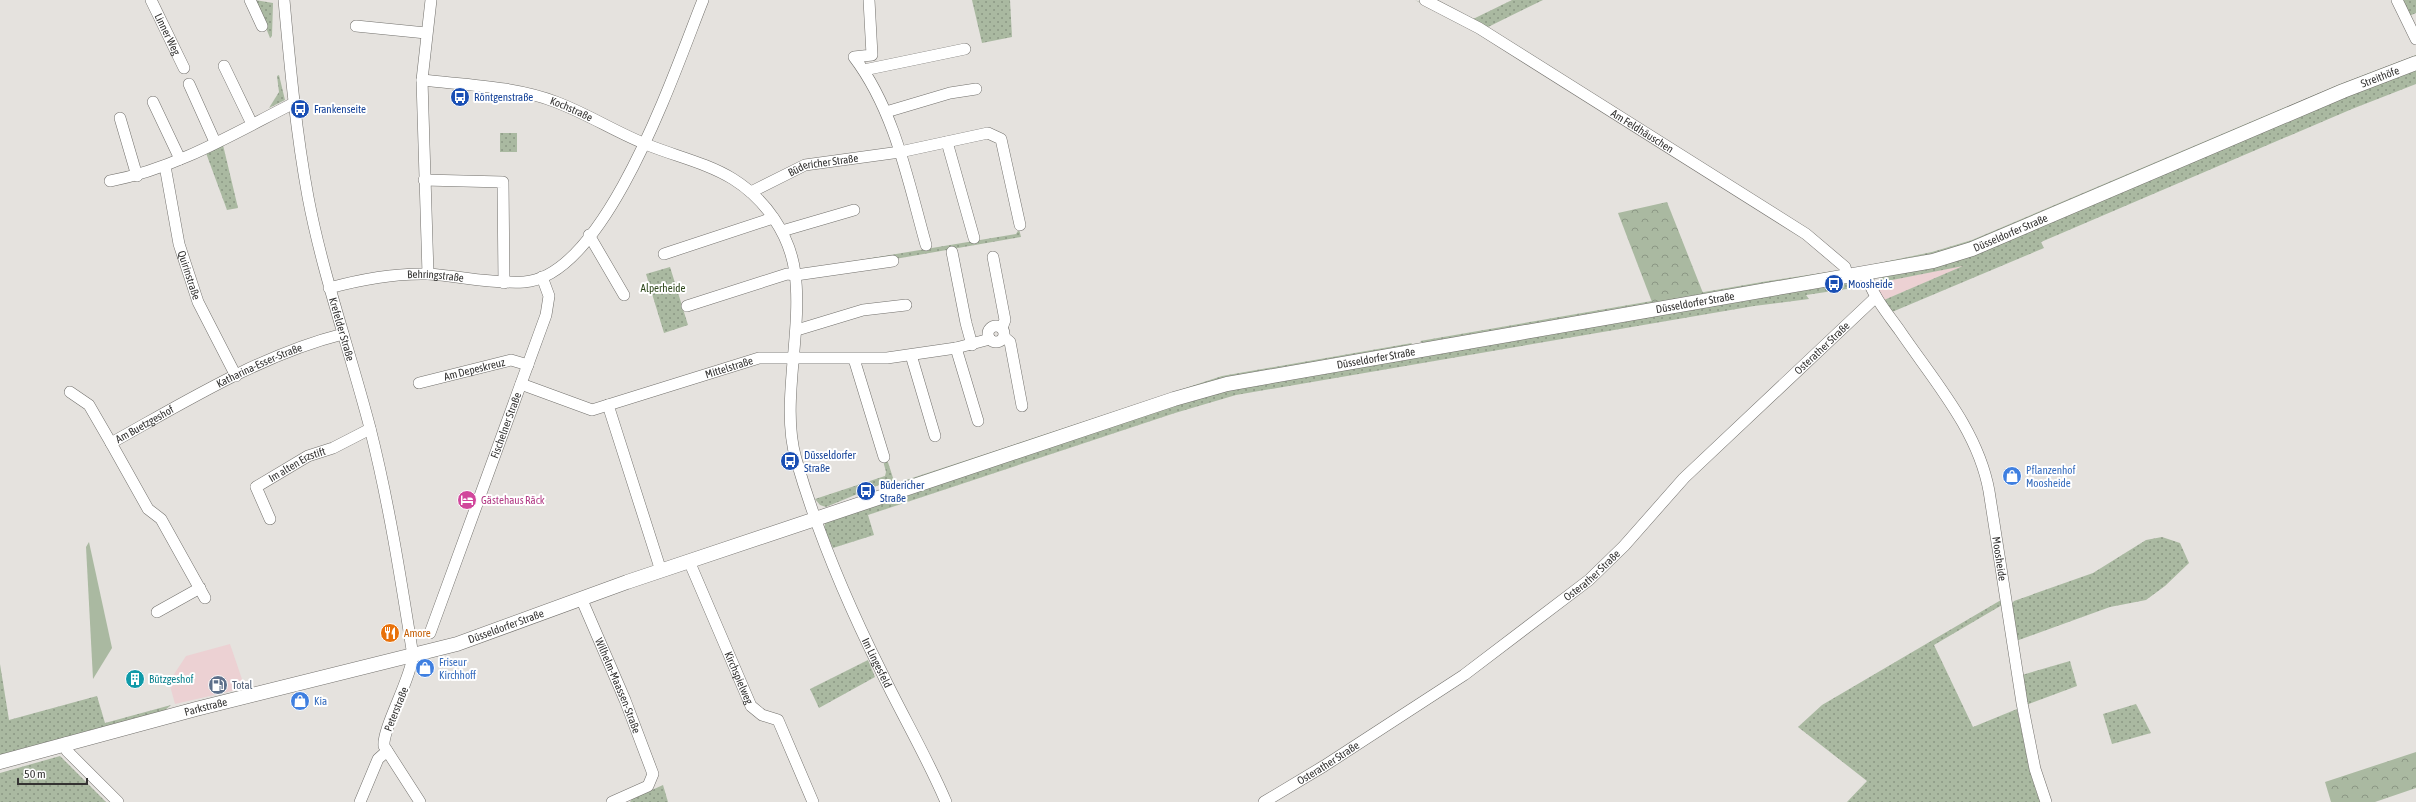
<svg xmlns="http://www.w3.org/2000/svg" width="2416" height="802" viewBox="0 0 2416 802" font-family="'Asap Condensed',sans-serif">
<style>
.commercial{fill:#ecd1d3}
.grass{fill:url(#grass-dots)}
.forest{fill:url(#forest-crowns)}
.garden{fill:#aab9a1}
.lines{fill:none;stroke-linecap:round;stroke-linejoin:round}
.minor-casing{stroke:#72706c;stroke-width:12}
.major-casing{stroke:#72706c;stroke-width:15}
.minor{stroke:#fff;stroke-width:11}
.major{stroke:#fff;stroke-width:14}
.labels{text-anchor:middle;stroke-width:4;stroke-linejoin:round;paint-order:stroke}
.street-label{font-size:11px;fill:#343332;stroke:#fff}
.transit-label{font-size:11px;fill:#164399;stroke:#fff;text-anchor:start}
.park-label{font-size:11px;fill:#2d471a;stroke:#fff}
.shop-label{font-size:11px;fill:#366cbe;stroke:#fff;text-anchor:start}
.hotel-label{font-size:11px;fill:#b23c85;stroke:#fff;text-anchor:start}
.food-label{font-size:11px;fill:#c56008;stroke:#fff;text-anchor:start}
.culture-label{font-size:11px;fill:#0d838f;stroke:#fff;text-anchor:start}
.service-label{font-size:11px;fill:#4e5e75;stroke:#fff;text-anchor:start}
</style>
<defs>
<pattern id="grass-dots" width="8" height="8" patternUnits="userSpaceOnUse"><rect width="8" height="8" fill="#aab9a1"/><path d="M2 2h.1M6 6h.1" fill="none" stroke="#8b9784" stroke-width="1.8" stroke-linecap="round"/></pattern>
<pattern id="forest-crowns" width="20" height="18" patternUnits="userSpaceOnUse"><rect width="20" height="18" fill="#aab9a1"/><path d="M2 6a3 3 0 1 1 6 0M12 15a3 3 0 1 1 6 0" fill="none" stroke="#8b9784"/></pattern>
</defs>
<rect width="100%" height="100%" fill="#e5e2de"/>
<g class="commercial">
<polygon points="1966,265 1882,301 1877,283"/>
<polygon points="230,644 245,688 175,704 169,682 186,656"/>
</g>
<g class="grass">
<polygon points="255,0 273,3 272,36 270,38"/>
<polygon points="972,0 1010,0 1012,37 982,43"/>
<polygon points="1415,0 1447,14 1517,54 1705,172 1805,236 1836,261 1842,271 1840,273 1424,344 1420,341 1768,281 1841,270 1803,237 1704,173 1488,39"/>
<polygon points="1512,0 1543,0 1484,29 1469,21"/>
<polygon points="2401,0 2416,0 2416,13 2409,16"/>
<polygon points="2416,55 2416,57 1953,250 1850,269 1932,252 1972,240 2340,84"/>
<polygon points="2416,68 2416,84 2352,109 2041,242 2044,248 1892,312 1884,300 1963,266 1877,283 1884,275 1925,267"/>
<polygon points="279,75 285,100 269,108 279,92 277,76"/>
<rect x="500" y="133" width="17" height="19"/>
<polygon points="223,145 238,208 227,210 206,153"/>
<polygon points="1019,229 1021,237 895,259 806,269 1016,234"/>
<polygon points="670,267 688,325 664,333 646,274"/>
<polygon points="1854,281 1853,288 1806,295 1809,299 1754,306 1236,395 1175,413 868,515 874,535 833,548 824,529 825,523 832,520 1219,391"/>
<polygon points="1412,343 1410,346 1252,373 899,484 881,487 879,485 826,507 820,505 815,499 885,476 886,472 882,457 886,456 894,481 903,481 1222,376"/>
<polygon points="2162,537 2180,543 2189,563 2165,586 2146,600 2110,607 2016,641 2011,605 2014,601 2093,573 2146,540"/>
<polygon points="2001,600 2002,605 1934,645 1973,727 2017,709 2031,775 2040,802 1847,802 1867,781 1798,727 1822,705"/>
<polygon points="868,660 875,677 819,708 810,689"/>
<polygon points="2070,661 2077,686 2026,705 2022,675"/>
<polygon points="0,664 9,720 97,696 105,723 171,705 163,712 0,757"/>
<polygon points="2136,704 2151,733 2112,744 2103,714"/>
<polygon points="60,756 106,802 0,802 0,773"/>
<polygon points="663,785 668,802 630,802 632,799"/>
</g>
<g class="forest">
<polygon points="1667,202 1703,293 1652,302 1618,213"/>
<polygon points="2416,752 2416,788 2375,802 2331,802 2325,782"/>
</g>
<polygon class="garden" points="89,542 112,648 93,679 86,547"/>
<g class="lines">
<defs>
<g id="minor">
<path id="s1" d="M 151,0 L 184,68"/>
<polyline points="250,0 262,26"/>
<path id="s2" d="M 284,0 C 290,66 296,132 308,197 C 323,276 350,351 370,428 C 389,503 401,580 413,656 C 410,681 382,729 384,746 L 420,802"/>
<path d="M 869,0 L 872,55 L 854,57 C 895,111 908,181 926,245"/>
<path id="s3" d="M 1425,0 L 1479,28 L 1806,234 L 1845,267 L 1848,277"/>
<polyline points="2397,0 2416,39"/>
<polyline points="356,26 426,33"/>
<polyline points="224,66 252,124"/>
<polyline points="864,70 965,49"/>
<path id="s4" d="M 422,80 C 466,85 514,86 556,102 C 588,114 617,133 648,145 C 675,156 707,163 733,179 C 765,199 790,234 795,273 C 803,331 780,405 796,459 C 817,532 847,603 881,671 C 902,715 927,757 946,802"/>
<polyline points="189,84 215,142"/>
<polyline points="153,102 180,159"/>
<polyline points="886,112 950,93 976,89"/>
<polyline points="120,118 137,176"/>
<polyline points="947,142 974,238"/>
<path id="s5" d="M 165,166 L 179,244 L 198,302 L 236,376"/>
<polyline points="424,180 503,182 504,283"/>
<path d="M 110,181 C 175,169 235,133 294,103"/>
<path id="s6" d="M 751,192 L 805,165 L 900,152 L 988,133 L 1001,139 L 1020,225"/>
<polyline points="782,231 854,210"/>
<polyline points="589,235 624,295"/>
<polyline points="952,252 966,323 972,345"/>
<polyline points="664,254 773,218"/>
<polyline points="993,257 1005,320 1002,328"/>
<polyline points="428,274 422,80 431,0"/>
<path id="s7" d="M 1866,274 C 1872,295 1887,313 1900,331 C 1934,381 1978,430 1989,491 L 2022,703 L 2035,769 L 2046,802"/>
<path id="s8" d="M 329,288 C 362,279 394,273 428,274 C 460,276 492,284 524,282 C 607,276 676,67 703,0"/>
<polyline points="687,306 787,274 796,275 893,261"/>
<circle cx="996" cy="334" r="8"/>
<polyline points="797,330 863,310 906,305"/>
<polyline points="1004,337 1010,342 1022,406"/>
<polyline points="956,348 978,421"/>
<polyline points="911,355 935,436"/>
<polyline points="854,359 884,457"/>
<path id="s9" d="M 419,383 L 511,360 L 528,365"/>
<polyline points="521,384 592,410 608,405"/>
<polyline points="70,392 89,405 111,443"/>
<path id="s10" d="M 270,519 L 256,487 L 308,456 L 333,448 L 370,429"/>
<path id="s11" d="M 689,561 L 751,706 L 762,715 L 778,720 L 813,802"/>
<path id="s12" d="M 661,571 L 608,405 L 759,358 L 887,358 L 956,348 L 990,339"/>
<path id="s13" d="M 205,598 L 161,519 L 148,509 L 111,443 C 185,402 260,355 343,334"/>
<path id="s14" d="M 581,598 L 625,700 L 653,774 L 648,786 L 612,802"/>
<polyline points="157,612 200,588"/>
<path id="s15" d="M 430,633 L 546,315 L 549,296 L 542,277"/>
<polyline points="65,743 67,751 118,802"/>
<polyline points="360,802 378,759 387,751"/>
<path id="s16" d="M 1264,802 L 1324,766 L 1464,675 L 1589,580 L 1624,546 L 1684,478 L 1876,297"/>
</g>
<g id="major">
<path id="s17" d="M 0,762 L 196,709 L 457,644 L 627,582 L 1174,399 L 1227,384 L 1933,261 L 1972,249 L 2343,91 L 2416,63"/>
</g>
</defs>
<use href="#minor" class="minor-casing"/>
<use href="#major" class="major-casing"/>
<use href="#minor" class="minor"/>
<use href="#major" class="major"/>
</g>
<defs>
<symbol id="bus-disc" viewBox="-11 -11 22 22"><circle r="9.5" fill="#1a4fb4" stroke="#fff"/><path d="M-5-6H5V4H4V6H2V4H-2V6H-4V4H-5ZM-3.5-4V0h7V-4ZM-3.5 1.2v1.5H-2V1.2ZM2 1.2v1.5H3.5V1.2Z" fill="#fff"/></symbol>
<symbol id="shop-disc" viewBox="-11 -11 22 22"><circle r="9.5" fill="#3f7fe0" stroke="#fff"/><path d="M-5-2.5h2.3a2.7 3.5 0 0 1 5.4 0H5L5.5 6h-11ZM-1.5-2.5h3a1.5 2.3 0 0 0-3 0Z" fill="#fff"/></symbol>
<symbol id="hotel-disc" viewBox="-11 -11 22 22"><circle r="9.5" fill="#d1479c" stroke="#fff"/><path d="M-6-4.5h1.5V1H6V5H4.5V3h-9V5H-6ZM-4 0a1.8 1.8 0 1 1 3.6 0ZM.5 0V-2.5h3Q6-2.5 6 0Z" fill="#fff"/></symbol>
<symbol id="restaurant-disc" viewBox="-11 -11 22 22"><circle r="9.5" fill="#e8710a" stroke="#fff"/><path d="M-5-6h1v4h1v-4h1v4h1v-4h1v5L-1.5 .5V6h-2V.5L-5-1ZM5-6V6H3V1.5H1.5Q1.5-4 5-6Z" fill="#fff"/></symbol>
<symbol id="building-disc" viewBox="-11 -11 22 22"><circle r="9.5" fill="#0f9aa8" stroke="#fff"/><path d="M-4-6H4V6H1V3H-1V6H-4ZM-2.5-4.3h1.7v1.8h-1.7ZM.8-4.3h1.7v1.8H.8ZM-2.5-1h1.7V.8h-1.7ZM.8-1h1.7V.8H.8Z" fill="#fff"/></symbol>
<symbol id="fuel-disc" viewBox="-11 -11 22 22"><circle r="9.5" fill="#5c6f8a" stroke="#fff"/><path d="M-5.5-6h7V0h2V4h1.3V-2.5L3-4.5l.8-.8L6-3V5H2.5V1h-1V6h-7ZM-4.2-4.7v3.2H.2V-4.7Z" fill="#fff"/></symbol>
</defs>
<g fill-rule="evenodd">
<use href="#bus-disc" x="449" y="86" width="22" height="22"/>
<use href="#bus-disc" x="289" y="98" width="22" height="22"/>
<use href="#bus-disc" x="1823" y="273" width="22" height="22"/>
<use href="#bus-disc" x="779" y="450" width="22" height="22"/>
<use href="#shop-disc" x="2001" y="465" width="22" height="22"/>
<use href="#bus-disc" x="855" y="480" width="22" height="22"/>
<use href="#hotel-disc" x="456" y="489" width="22" height="22"/>
<use href="#restaurant-disc" x="379" y="622" width="22" height="22"/>
<use href="#shop-disc" x="414" y="657" width="22" height="22"/>
<use href="#building-disc" x="124" y="668" width="22" height="22"/>
<use href="#fuel-disc" x="207" y="674" width="22" height="22"/>
<use href="#shop-disc" x="289" y="690" width="22" height="22"/>
</g>
<g class="labels">
<g class="street-label">
<text dy="4" stroke="none"><textPath href="#s1" startOffset="38">Linner Weg</textPath></text>
<text dy="4" stroke="none"><textPath href="#s17" startOffset="2485">Streithöfe</textPath></text>
<text dy="4" stroke="none"><textPath href="#s4" startOffset="153">Kochstraße</textPath></text>
<text dy="4" stroke="none"><textPath href="#s3" startOffset="254">Am Feldhäuschen</textPath></text>
<text dy="4" stroke="none"><textPath href="#s6" startOffset="78">Büdericher Straße</textPath></text>
<text dy="4" stroke="none"><textPath href="#s17" startOffset="2084">Düsseldorfer Straße</textPath></text>
<text dy="4" stroke="none"><textPath href="#s5" startOffset="112">Quirinstraße</textPath></text>
<text dy="4" stroke="none"><textPath href="#s8" startOffset="108">Behringstraße</textPath></text>
<text dy="4" stroke="none"><textPath href="#s17" startOffset="1760">Düsseldorfer Straße</textPath></text>
<text dy="4" stroke="none"><textPath href="#s2" startOffset="335">Krefelder Straße</textPath></text>
<text dy="4" stroke="none"><textPath href="#s16" startOffset="723">Osterather Straße</textPath></text>
<text dy="4" stroke="none"><textPath href="#s17" startOffset="1436">Düsseldorfer Straße</textPath></text>
<text dy="4" stroke="none"><textPath href="#s13" startOffset="350">Katharina-Esser-Straße</textPath></text>
<text dy="4" stroke="none"><textPath href="#s12" startOffset="301">Mittelstraße</textPath></text>
<text dy="4" stroke="none"><textPath href="#s9" startOffset="57">Am Depeskreuz</textPath></text>
<text dy="4" stroke="none"><textPath href="#s13" startOffset="221">Am Buetzgeshof</textPath></text>
<text dy="4" stroke="none"><textPath href="#s15" startOffset="221">Fischelner Straße</textPath></text>
<text dy="4" stroke="none"><textPath href="#s10" startOffset="82">Im alten Erzstift</textPath></text>
<text dy="4" stroke="none"><textPath href="#s7" startOffset="320">Moosheide</textPath></text>
<text dy="4" stroke="none"><textPath href="#s16" startOffset="399">Osterather Straße</textPath></text>
<text dy="4" stroke="none"><textPath href="#s17" startOffset="524">Düsseldorfer Straße</textPath></text>
<text dy="4" stroke="none"><textPath href="#s4" startOffset="852">Im Lingesfeld</textPath></text>
<text dy="4" stroke="none"><textPath href="#s11" startOffset="127">Kirchspielweg</textPath></text>
<text dy="4" stroke="none"><textPath href="#s14" startOffset="95">Wilhelm-Maassen-Straße</textPath></text>
<text dy="4" stroke="none"><textPath href="#s17" startOffset="213">Parkstraße</textPath></text>
<text transform="translate(396 709) rotate(-68)" y="4">Peterstraße</text>
<text dy="4" stroke="none"><textPath href="#s16" startOffset="75">Osterather Straße</textPath></text>
</g>
<g class="transit-label">
<text x="474" y="101">Röntgenstraße</text>
<text x="314" y="113">Frankenseite</text>
<text x="1848" y="288">Moosheide</text>
<text x="804" y="459">Düsseldorfer<tspan x="804" dy="13">Straße</tspan></text>
<text x="880" y="489">Büdericher<tspan x="880" dy="13">Straße</tspan></text>
</g>
<g class="park-label">
<text x="663" y="292">Alperheide</text>
</g>
<g class="shop-label">
<text x="2026" y="474">Pflanzenhof<tspan x="2026" dy="13">Moosheide</tspan></text>
<text x="439" y="666">Friseur<tspan x="439" dy="13">Kirchhoff</tspan></text>
<text x="314" y="705">Kia</text>
</g>
<g class="hotel-label">
<text x="481" y="504">Gästehaus Räck</text>
</g>
<g class="food-label">
<text x="404" y="637">Amore</text>
</g>
<g class="culture-label">
<text x="149" y="683">Bützgeshof</text>
</g>
<g class="service-label">
<text x="232" y="689">Total</text>
</g>
</g>
<path d="M18 778v6h69v-6" fill="none" stroke="#343332" stroke-width="2"/>
<text x="24" y="778" font-size="12" fill="#343332" stroke="#ffffff" stroke-width="3" paint-order="stroke">50 m</text>
</svg>
